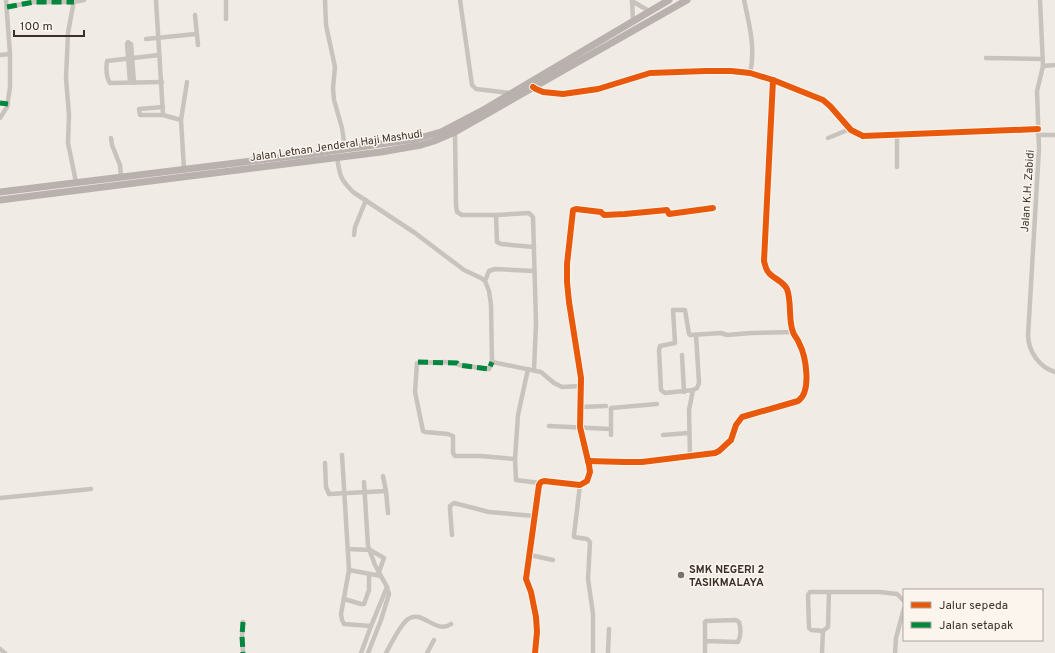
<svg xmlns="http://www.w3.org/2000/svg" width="1055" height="653" viewBox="0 0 1055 653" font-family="Overpass,sans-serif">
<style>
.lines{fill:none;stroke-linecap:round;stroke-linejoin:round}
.minor{stroke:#c9c3be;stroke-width:4.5}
.primary{stroke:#b8b1ad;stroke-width:7}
.quiet{stroke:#00873e;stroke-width:5;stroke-dasharray:10 5;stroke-linecap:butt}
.cycleway-casing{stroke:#fbf5ee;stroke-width:8}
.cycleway{stroke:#e8590c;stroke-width:6}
.poi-dot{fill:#7a716c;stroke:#fbf5ee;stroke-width:1.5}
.labels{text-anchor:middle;stroke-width:3;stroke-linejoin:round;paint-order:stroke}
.street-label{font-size:11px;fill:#3b302b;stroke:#fbf5ee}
.poi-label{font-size:11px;font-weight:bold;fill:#3b302b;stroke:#fbf5ee;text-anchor:start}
</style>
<rect width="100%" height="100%" fill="#f0ebe5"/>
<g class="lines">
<g class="minor">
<polyline points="74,0 68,33 66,78 69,115 68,143 76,182"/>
<polyline points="156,0 163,115"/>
<polyline points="226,0 226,19"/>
<polyline points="325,0 326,25 335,67 333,88 334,100 342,128 345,148"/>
<polyline points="460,0 472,85 476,89 510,93"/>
<polyline points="632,0 633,21"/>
<path d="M 744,0 C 749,23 756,49 750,73"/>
<path d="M 1040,0 L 1043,66 L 1037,91 L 1039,148 L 1028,336 C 1029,352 1039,367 1055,372"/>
<polyline points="632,1 649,11"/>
<polyline points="7,7 34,2 74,2 84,0"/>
<polyline points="195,15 198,45"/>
<polyline points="146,39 196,34"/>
<polyline points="0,55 10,54"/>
<path d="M 159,55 L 107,61 C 106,67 106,78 110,83 L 162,82"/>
<polyline points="986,58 1042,59"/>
<polyline points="1043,66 1055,65"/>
<polyline points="130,82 127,44 128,42 131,44 134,83"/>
<polyline points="533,87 536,89 543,92 563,94 598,89 650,73 706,71 731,71 750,73 773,80 823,100 830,106 851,130 863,136 1038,129"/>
<polyline points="0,103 8,104"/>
<polyline points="163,107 139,109 140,115 163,115 181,120 184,169"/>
<polyline points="0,118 7,107 10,87 10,54 6,0"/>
<polyline points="181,120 187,82"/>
<polyline points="455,132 456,205 457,212 462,215 496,215 497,242 501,244 534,247"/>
<polyline points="1038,135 1055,135"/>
<polyline points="111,138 112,145 120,165 121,177"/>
<polyline points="828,138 850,129"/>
<path d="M 337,157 C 340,175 339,178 353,192 L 415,233 L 464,270 L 481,278 L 485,281 L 489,291 L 491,305 L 492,362 L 541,372 L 554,383 L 562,387 L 581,386"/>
<polyline points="897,167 897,134"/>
<polyline points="496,215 529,213 533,217 536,323 534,370"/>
<polyline points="354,235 355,227 366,200"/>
<polyline points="485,281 489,271 495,269 534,271"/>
<polyline points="682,355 684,392"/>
<polyline points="492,362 489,369 459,365 457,363 444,362 417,363 415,392 423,431 425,432 448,434 453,436 453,453 455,456 480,456 515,459 516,480 540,483"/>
<polyline points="693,390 665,393 661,390 659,350 660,346 675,343 673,310 685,310 689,334 690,335 721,333 727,335 751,333 793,332"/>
<polyline points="580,407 606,406"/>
<polyline points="549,426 610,429"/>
<polyline points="611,435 611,408 657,404"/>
<polyline points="663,435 689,433"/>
<polyline points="342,455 349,570 341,614 342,620 344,624 371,626 387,587"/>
<polyline points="690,456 689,410 693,390 697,388 699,383 696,335"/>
<polyline points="515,459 518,415 528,369"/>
<path d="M 588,461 L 624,462 L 642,462 L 715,453 L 719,451 L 731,440 L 736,425 L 742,417 L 798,401 C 812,392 806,356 799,343 C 798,339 794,336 793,332 C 788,320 792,303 787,289 C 783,281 774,279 769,273 C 766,270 765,265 764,261 L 773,80"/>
<polyline points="325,463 326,487 329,494 386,491 388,513"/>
<polyline points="383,476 386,491"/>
<polyline points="364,482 368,546 375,565 387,587 389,594 381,620 368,653"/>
<polyline points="580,485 574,535 574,537 587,539 590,542 588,579 593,614 593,653"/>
<polyline points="0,498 91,489"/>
<polyline points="452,535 450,509 450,506 454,503 489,512 535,516"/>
<polyline points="348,549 370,550 384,558 379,572"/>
<polyline points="530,555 553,560"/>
<polyline points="349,570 381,576"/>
<polyline points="344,599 361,604 364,604 369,590 369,574"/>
<polyline points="243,622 242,636 243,653"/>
<polyline points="823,631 811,630 809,628 808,595 810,592 829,592"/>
<polyline points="0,649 5,653"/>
<polyline points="361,653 371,626"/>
<path d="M 386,653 C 391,644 400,625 408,619 C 422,609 436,635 451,624"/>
<polyline points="427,653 434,640"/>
<polyline points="535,653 537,632 536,617 531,592 526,579 539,485 541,482 544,481 580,485 587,481 590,472 589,465 580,427 581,378 569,302 567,282 567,264 573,210 576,209 601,212 604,215 625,214 667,210 669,214 713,208"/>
<polyline points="608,653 609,629"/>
<path d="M 705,653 L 705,622 L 706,621 L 736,620 L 739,622 C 741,628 741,637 738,642 L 705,641"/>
<polyline points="822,653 823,631 828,627 829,592 879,592 897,594 904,601"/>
<polyline points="895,653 896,638 904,608"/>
</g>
<g class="primary">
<polyline points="0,192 317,153 416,139 441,132 485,109 669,0"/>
<polyline points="0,200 381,152 421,145 434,141 455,132 687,0"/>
</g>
<g class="quiet">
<polyline points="7,7 34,2 74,2"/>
<polyline points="0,103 8,104"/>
<polyline points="418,362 457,363 459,365 489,369 492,362"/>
<polyline points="243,622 242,636 243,653"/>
</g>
<defs>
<g id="cycleway">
<polyline points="533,87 536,89 543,92 563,94 598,89 650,73 706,71 731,71 750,73 773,80 823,100 830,106 851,130 863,136 1038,129"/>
<path d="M 588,461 L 624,462 L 642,462 L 715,453 L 719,451 L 731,440 L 736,425 L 742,417 L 798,401 C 812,392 806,356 799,343 C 798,339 794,336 793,332 C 788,320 792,303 787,289 C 783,281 774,279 769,273 C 766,270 765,265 764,261 L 773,80"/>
<polyline points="535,653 537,632 536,617 531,592 526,579 539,485 541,482 544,481 580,485 587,481 590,472 589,465 580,427 581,378 569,302 567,282 567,264 573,210 576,209 601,212 604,215 625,214 667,210 669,214 713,208"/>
</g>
</defs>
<use href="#cycleway" class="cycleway-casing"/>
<use href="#cycleway" class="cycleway"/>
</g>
<circle class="poi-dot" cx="681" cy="575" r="4"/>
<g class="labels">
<g class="street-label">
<text transform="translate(336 145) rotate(-8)" y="4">Jalan Letnan Jenderal Haji Mashudi</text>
<text transform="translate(1027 191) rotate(-86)" y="4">Jalan K.H. Zabidi</text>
</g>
<g class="poi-label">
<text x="689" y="573">SMK NEGERI 2<tspan x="689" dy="13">TASIKMALAYA</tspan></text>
</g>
</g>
<rect x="903" y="589" width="140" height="52" fill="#fbf5ee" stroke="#aea6a0"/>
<rect x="911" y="602" width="20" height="6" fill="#e8590c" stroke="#aea6a0"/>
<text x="939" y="609" font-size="12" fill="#3b302b">Jalur sepeda</text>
<rect x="911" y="622" width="20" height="6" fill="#00873e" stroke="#aea6a0"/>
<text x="939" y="629" font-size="12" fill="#3b302b">Jalan setapak</text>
<path d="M14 30v6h70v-6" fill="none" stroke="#3b302b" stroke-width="2"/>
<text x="20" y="30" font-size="12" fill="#3b302b" stroke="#fbf5ee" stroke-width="3" paint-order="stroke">100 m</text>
</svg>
